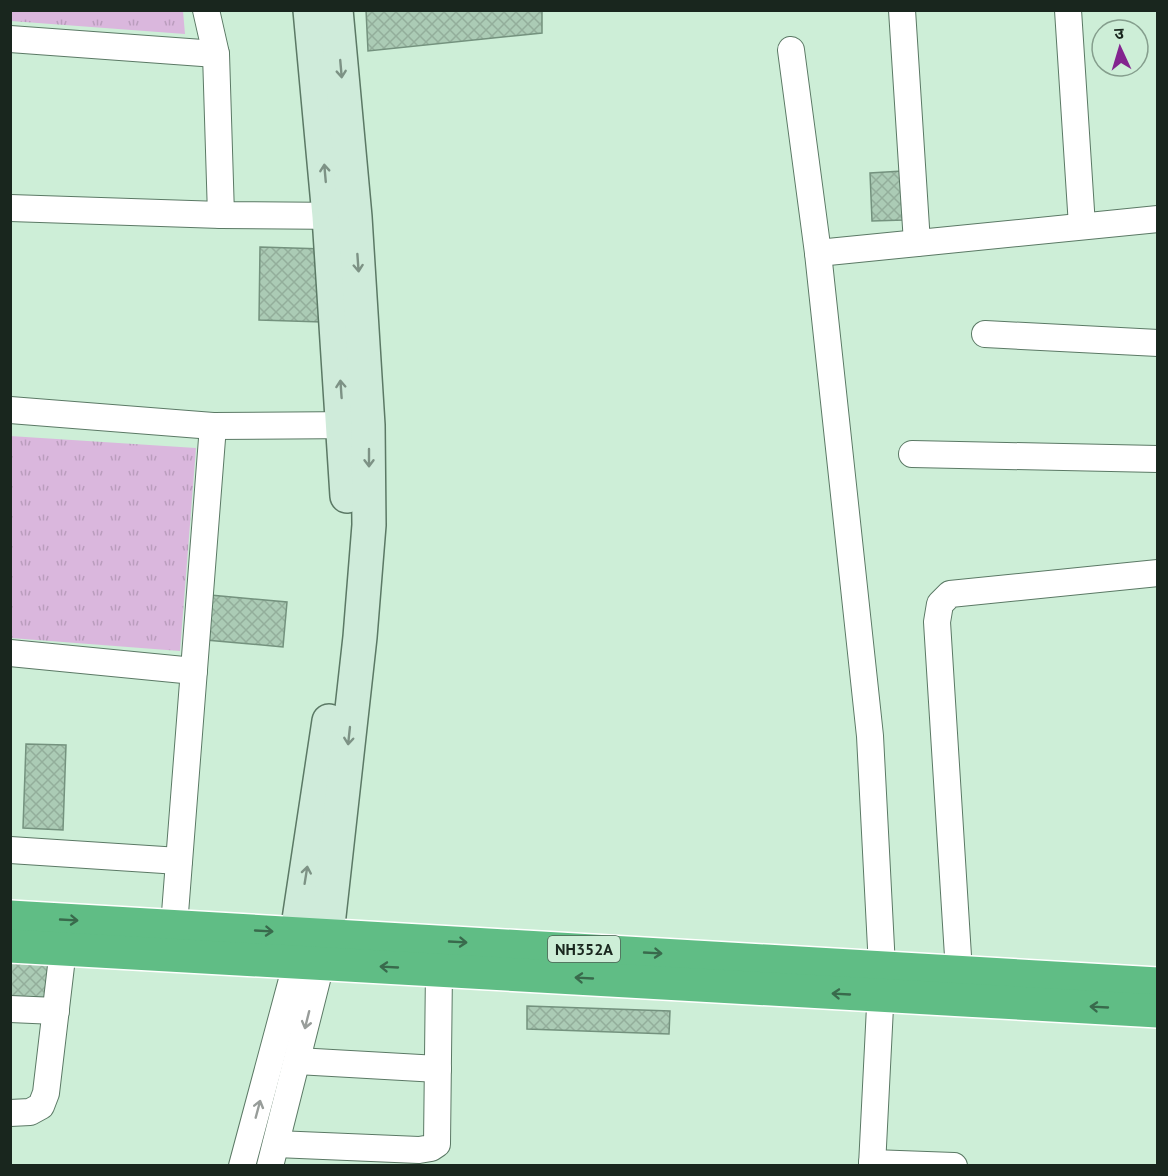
<svg xmlns="http://www.w3.org/2000/svg" width="1168" height="1176" viewBox="0 0 1168 1176" font-family="'PT Sans','Noto Sans Devanagari',sans-serif">
<style>
.grass{fill:url(#grass-tufts)}
.building{fill:url(#building-cross-hatch);stroke:#74927e;stroke-width:1.5}
.lines{fill:none;stroke-linecap:round;stroke-linejoin:round}
.street-casing{stroke:#5b7965;stroke-width:28}
.secondary-casing{stroke:#5b7965;stroke-width:36}
.highway-casing{stroke:#fff;stroke-width:36}
.street{stroke:#fff;stroke-width:26}
.secondary{stroke:#cfebda;stroke-width:33}
.highway{stroke:#60bd85;stroke-width:33}
.oneway{stroke:#7d9285}
.oneway2{stroke:#396a4c}
.oneway3{stroke:#989d9a}
.labels{text-anchor:middle;stroke-width:4.5;stroke-linejoin:round;paint-order:stroke}
.shield{fill:#cdeed7;stroke:#4f6256;stroke-width:1.5}
.shield-label{font-size:16px;font-weight:bold;fill:#19261e}
</style>
<defs>
<pattern id="grass-tufts" width="24" height="20" patternUnits="userSpaceOnUse" patternTransform="scale(1.5)"><rect width="24" height="20" fill="#dab7dd"/><path d="M3 7l-1-3M5 7V3M7 7l1-3M15 17l-1-3M17 17v-4M19 17l1-3" fill="none" stroke="#ba9dbd"/></pattern>
<pattern id="building-cross-hatch" width="8" height="8" patternUnits="userSpaceOnUse" patternTransform="scale(1.5)"><rect width="8" height="8" fill="#abcbb5"/><path d="M0 0l8 8M0 8l8-8" fill="none" stroke="#93ae9b"/></pattern>
</defs>
<rect width="100%" height="100%" fill="#cdeed7"/>
<g class="grass">
<polygon points="10,11 183,11 185,34 11,21"/>
<polygon points="10,436 196,448 180,651 11,638"/>
</g>
<g class="building">
<polygon points="366,10 542,10 542,33 368,51"/>
<polygon points="902,171 904,220 872,221 870,173"/>
<polygon points="260,247 324,249 322,322 259,320"/>
<polygon points="210,595 287,602 283,647 206,640"/>
<polygon points="26,744 66,745 63,830 23,828"/>
<polygon points="10,962 51,963 49,998 10,996"/>
<polygon points="527,1006 670,1011 669,1034 527,1029"/>
</g>
<g class="lines">
<defs>
<g id="street">
<polyline points="206,10 216,54 221,215"/>
<polyline points="902,10 917,243"/>
<polyline points="1068,10 1082,226"/>
<polyline points="10,39 216,54"/>
<polyline points="791,50 818,253 870,736 882,967 872,1166"/>
<polyline points="10,208 221,215 346,216"/>
<polyline points="818,253 1158,219"/>
<polyline points="985,334 1158,343"/>
<polyline points="10,410 213,426 359,425"/>
<polyline points="912,454 1158,459"/>
<polyline points="10,653 194,671"/>
<polyline points="10,850 179,861"/>
<polyline points="174,926 213,426"/>
<polyline points="959,972 937,622 940,604 950,594 1158,573"/>
<polyline points="10,1009 56,1011"/>
<polyline points="297,1061 438,1069"/>
<polyline points="10,1113 30,1112 41,1106 46,1093 63,949"/>
<polyline points="276,1144 419,1150 431,1148 437,1144 439,970"/>
<polyline points="872,1163 954,1166"/>
<polyline points="242,1166 297,961"/>
<polyline points="270,1166 321,964"/>
</g>
<g id="secondary">
<polyline points="310,10 329,216 347,496"/>
<polyline points="297,933 329,721"/>
<polyline points="327,934 360,637 369,525 368,425 355,217 336,10"/>
</g>
<g id="highway">
<polyline points="10,917 1158,984"/>
<polyline points="10,946 1158,1011"/>
</g>
</defs>
<use href="#street" class="street-casing"/>
<use href="#secondary" class="secondary-casing"/>
<use href="#highway" class="highway-casing"/>
<use href="#street" class="street"/>
<use href="#secondary" class="secondary"/>
<use href="#highway" class="highway"/>
</g>
<defs><path id="oneway-shaft" d="M-6 0H5M1.5-3L5.5 0L1.5 3" fill="none" stroke-width="1.6" stroke-linecap="round" stroke-linejoin="round" transform="scale(1.5)"/></defs>
<g class="oneway">
<use href="#oneway-shaft" transform="translate(341 69) rotate(85)"/>
<use href="#oneway-shaft" transform="translate(325 173) rotate(-95)"/>
<use href="#oneway-shaft" transform="translate(358 263) rotate(86)"/>
<use href="#oneway-shaft" transform="translate(341 389) rotate(-94)"/>
<use href="#oneway-shaft" transform="translate(369 458) rotate(90)"/>
<use href="#oneway-shaft" transform="translate(349 736) rotate(96)"/>
<use href="#oneway-shaft" transform="translate(306 875) rotate(-81)"/>
</g>
<g class="oneway2">
<use href="#oneway-shaft" transform="translate(69 920) rotate(3)"/>
<use href="#oneway-shaft" transform="translate(264 931) rotate(3)"/>
<use href="#oneway-shaft" transform="translate(458 942) rotate(3)"/>
<use href="#oneway-shaft" transform="translate(653 953) rotate(3)"/>
<use href="#oneway-shaft" transform="translate(389 967) rotate(-177)"/>
<use href="#oneway-shaft" transform="translate(584 978) rotate(-177)"/>
<use href="#oneway-shaft" transform="translate(841 994) rotate(-177)"/>
<use href="#oneway-shaft" transform="translate(1099 1007) rotate(-177)"/>
</g>
<g class="oneway3">
<use href="#oneway-shaft" transform="translate(307 1020) rotate(104)"/>
<use href="#oneway-shaft" transform="translate(258 1109) rotate(-75)"/>
</g>
<g class="labels">
<rect class="shield" x="548" y="936" width="72" height="26" rx="4.5"/>
<g class="shield-label">
<text x="584" y="955">NH352A</text>
</g>
</g>
<rect width="1168" height="1176" fill="none" stroke="#19261e" stroke-width="24"/>
<g transform="translate(1120 48) rotate(356)"><circle r="28" fill="#cdeed7" stroke="#859e8d" stroke-width="1.5"/>
<path d="M0-4.5L10 22L0 15L-10 22Z" fill="#83248f"/>
<text y="-9" font-size="16" font-weight="bold" text-anchor="middle" fill="#19261e">उ</text>
</g>
</svg>
